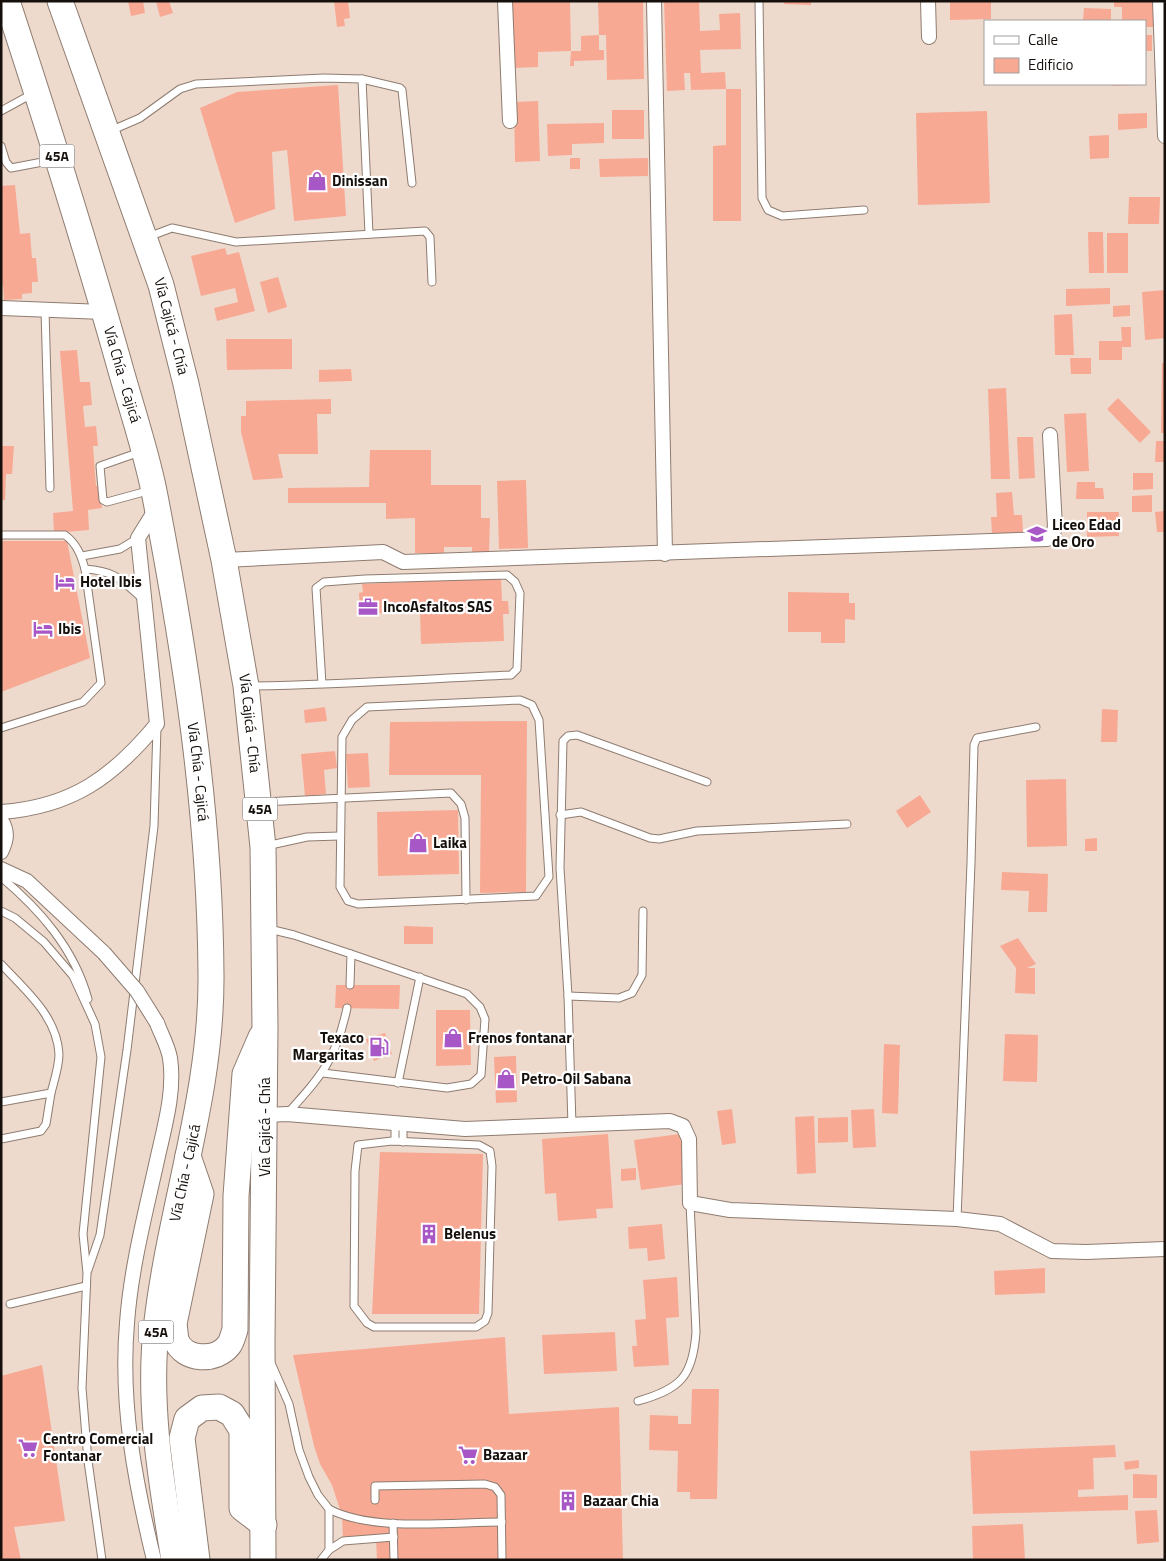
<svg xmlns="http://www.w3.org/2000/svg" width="1166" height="1561" viewBox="0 0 1166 1561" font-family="'Titillium Web',sans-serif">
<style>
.building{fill:#f8a994}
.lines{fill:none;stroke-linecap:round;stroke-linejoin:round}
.lane-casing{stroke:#8e7c70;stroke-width:9}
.street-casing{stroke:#8e7c70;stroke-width:16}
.highway-casing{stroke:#8e7c70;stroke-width:27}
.lane{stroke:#fff;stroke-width:7}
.street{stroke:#fff;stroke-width:14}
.highway{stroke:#fff;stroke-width:25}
.street-bridge-casing{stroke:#8e7c70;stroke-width:16;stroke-linecap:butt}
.street-bridge{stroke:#fff;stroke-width:14}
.labels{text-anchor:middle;stroke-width:4.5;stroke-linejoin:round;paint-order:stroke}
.shield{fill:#fff;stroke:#5c5855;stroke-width:1}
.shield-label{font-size:14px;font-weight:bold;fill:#16100c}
.poi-label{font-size:15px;font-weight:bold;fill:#16100c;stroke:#fff;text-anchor:start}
.street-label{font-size:15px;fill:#16100c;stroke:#fff}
</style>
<rect width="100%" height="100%" fill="#eedacd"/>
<g class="building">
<polygon points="128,1 143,1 145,13 131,16"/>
<polygon points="156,1 169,1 173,13 160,17"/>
<polygon points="334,1 348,1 350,18 344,19 345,26 337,27"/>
<polygon points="512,1 570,1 571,51 538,52 538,67 513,68"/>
<polygon points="598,1 643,1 644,79 607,80 606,35 599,35"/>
<polygon points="664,1 699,1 700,31 720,30 719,14 740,13 741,49 700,50 701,73 725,72 726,89 691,90 690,73 684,73 685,90 667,91"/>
<polygon points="784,1 811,1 811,5 784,4"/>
<polygon points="950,1 991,1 991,19 950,20"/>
<polygon points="1114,1 1154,1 1154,27 1145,27 1145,21 1122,21 1122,7 1114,7"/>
<polygon points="1084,8 1111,9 1111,21 1083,21"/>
<polygon points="599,35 599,50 604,50 604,60 574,61 574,66 570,66 571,51 581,51 581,36"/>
<rect x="1145" y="35" width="7" height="16"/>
<polygon points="1112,84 1136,84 1136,85 1112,86"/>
<polygon points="338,85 346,216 294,221 287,150 272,152 275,209 235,223 200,108 237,92"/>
<polygon points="726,89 741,89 741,221 713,221 713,146 726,145"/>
<polygon points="538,101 540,161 515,162 514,102"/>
<rect x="612" y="110" width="32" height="29"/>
<polygon points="987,111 990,203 918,205 916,113"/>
<polygon points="1147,113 1147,128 1118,130 1118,114"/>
<polygon points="604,123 604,143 572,144 572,155 548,156 547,124"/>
<polygon points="1109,135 1109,158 1090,159 1089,136"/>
<rect x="570" y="158" width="10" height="11"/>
<polygon points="648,158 648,176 600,177 599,159"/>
<polygon points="15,185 20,234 30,233 32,258 36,258 38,282 32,282 32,293 22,294 22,299 4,300 3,285 1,285 1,186"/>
<polygon points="1129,197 1160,197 1159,224 1128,224"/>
<polygon points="1088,232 1103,232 1104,273 1089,273"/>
<rect x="1107" y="233" width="21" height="40"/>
<polygon points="225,248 227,255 239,252 255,311 217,321 214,308 238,302 235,288 201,296 191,256"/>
<polygon points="278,277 287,307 268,313 260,282"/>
<polygon points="1110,288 1110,304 1066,306 1066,289"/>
<polygon points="1165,290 1165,338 1145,340 1142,292"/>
<polygon points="1130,305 1130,316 1113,317 1113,306"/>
<polygon points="1072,314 1074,355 1055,355 1054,315"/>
<polygon points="1121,327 1131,327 1131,347 1122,347 1122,360 1099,360 1099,341 1122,341"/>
<polygon points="226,339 292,339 292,369 227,370"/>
<polygon points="77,350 80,382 90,382 92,405 83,406 85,427 96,426 98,446 93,446 96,486 98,485 102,508 88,510 89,530 54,533 53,513 73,511 60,351"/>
<polygon points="1070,358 1091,358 1091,374 1071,374"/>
<polygon points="1162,363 1165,363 1165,433 1161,433"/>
<polygon points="351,369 352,381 319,382 319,370"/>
<polygon points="1006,388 1010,479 991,479 988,389"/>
<polygon points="1118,398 1151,432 1140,443 1107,409"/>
<polygon points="331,399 331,414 317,414 318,454 278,454 283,478 253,480 241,432 241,416 246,416 246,401"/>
<polygon points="1086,413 1089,471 1067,472 1064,414"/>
<polygon points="1017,437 1033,437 1035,478 1019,479"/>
<polygon points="1156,441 1165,441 1165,462 1155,462"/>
<polygon points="1,446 14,446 12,474 6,474 5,500 1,500"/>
<polygon points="370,450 431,450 431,485 481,485 481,518 490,518 489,553 472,553 472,547 444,547 444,553 415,553 415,518 386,519 386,503 288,503 288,488 369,487"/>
<polygon points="1133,473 1153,473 1153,489 1133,490"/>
<polygon points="526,480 528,548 499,549 497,481"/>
<polygon points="1077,482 1095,482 1095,488 1103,488 1104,499 1076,499"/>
<polygon points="1012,492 1014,515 1022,515 1023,532 992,534 991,517 997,517 996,493"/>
<polygon points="1152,495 1152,512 1132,512 1132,496"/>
<polygon points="1165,511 1165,532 1157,532 1155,512"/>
<polygon points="1087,512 1119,512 1119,536 1087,537"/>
<polygon points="1,541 67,541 90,658 1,692"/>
<polygon points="501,578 502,601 508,601 509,614 503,614 504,641 421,644 420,612 360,614 359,593 363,592 362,584"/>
<polygon points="788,592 849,593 849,603 855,603 855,620 845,619 845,643 821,643 821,632 788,632"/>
<polygon points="325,707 327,721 305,723 304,710"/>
<polygon points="1102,709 1118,710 1117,742 1101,742"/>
<polygon points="527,721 526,892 480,893 481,775 389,775 390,722"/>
<polygon points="335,751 337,768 324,770 326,794 305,796 301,754"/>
<polygon points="368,753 370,787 348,788 346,754"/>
<polygon points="1066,779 1067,846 1027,847 1026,780"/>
<polygon points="920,795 931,812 907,828 896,811"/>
<polygon points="458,810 459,874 378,876 377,812"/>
<polygon points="1097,838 1097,851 1085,851 1085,839"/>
<polygon points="1002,872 1048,874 1047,912 1028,912 1029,891 1001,890"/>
<polygon points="404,926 433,927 433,944 404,944"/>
<polygon points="1018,938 1036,964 1027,968 1035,968 1035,994 1015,993 1016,968 1000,946"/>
<polygon points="336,985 400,985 399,1009 335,1008"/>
<polygon points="436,1010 470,1010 471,1065 436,1066"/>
<polygon points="385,1033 392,1054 374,1061 366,1039"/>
<polygon points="1005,1034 1038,1035 1037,1082 1003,1081"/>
<polygon points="884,1044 900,1045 898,1114 882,1113"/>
<polygon points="516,1056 517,1102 496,1103 494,1057"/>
<polygon points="732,1109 736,1143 722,1145 717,1111"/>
<polygon points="874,1109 876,1147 853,1148 851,1110"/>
<polygon points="814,1116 816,1173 797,1174 795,1117"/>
<polygon points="848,1117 848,1142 818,1143 818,1118"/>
<polygon points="608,1134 613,1208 596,1209 597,1218 558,1221 556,1193 545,1194 542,1139"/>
<polygon points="680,1134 686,1184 641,1190 634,1140"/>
<polygon points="380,1152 483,1154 479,1314 372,1314"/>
<polygon points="636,1168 636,1180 621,1181 621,1169"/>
<polygon points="662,1224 665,1259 648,1261 647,1248 629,1249 628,1227"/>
<polygon points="1045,1268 1045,1293 995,1295 994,1271"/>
<polygon points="677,1277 679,1317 666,1318 669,1365 634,1367 632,1346 637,1346 635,1320 646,1319 643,1280"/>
<polygon points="615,1332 617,1371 544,1374 542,1335"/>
<polygon points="505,1337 509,1414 619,1407 623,1560 377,1560 376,1539 343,1541 342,1516 332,1485 320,1464 314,1446 293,1355"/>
<polygon points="42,1365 65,1521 14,1527 21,1560 1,1560 1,1376"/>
<polygon points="692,1389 719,1389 717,1499 690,1499 690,1492 677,1492 678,1451 649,1450 650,1415 678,1416 678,1424 691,1424"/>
<polygon points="1115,1445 1116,1457 1093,1458 1094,1489 1078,1490 1078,1497 1128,1495 1128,1510 973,1514 970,1451"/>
<polygon points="1139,1460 1139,1468 1125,1470 1124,1462"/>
<polygon points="1133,1474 1157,1475 1157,1498 1133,1498"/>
<polygon points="1157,1510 1159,1542 1137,1544 1135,1511"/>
<polygon points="1023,1524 1025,1560 973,1560 972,1526"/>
</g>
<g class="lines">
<defs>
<g id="lane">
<polyline points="759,1 762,198 768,210 782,216 864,210"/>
<polyline points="362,79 369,234"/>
<polyline points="1,111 32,94"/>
<polyline points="110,131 140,118 180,89 196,84 324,78 362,79 400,88 402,90 412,183"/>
<polyline points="1,146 6,162 11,168 53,160"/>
<polyline points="148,237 172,228 236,242 425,231 430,237 432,282"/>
<polyline points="45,310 50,488"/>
<polyline points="140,452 100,466 103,500 107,502 151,490"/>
<path d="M 1,535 L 65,535 C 77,544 81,555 85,569 L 101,683 L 83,702 L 1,728"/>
<polyline points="82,556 120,549 138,538"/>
<path d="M 85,569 C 116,571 121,580 144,600"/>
<path d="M 250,686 C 337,685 424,679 511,675 L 517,669 L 520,593 L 515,582 L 507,575 L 365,579 L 324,582 L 316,588 L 322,684"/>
<polygon points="520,700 532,705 539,720 549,877 536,896 358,904 348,901 340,887 342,737 352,720 367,707"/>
<polyline points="262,802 451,793 461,804 465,818 466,900"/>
<polyline points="560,815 581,812 650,838 659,839 697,831 847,824"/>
<polyline points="266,846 307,837 340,836"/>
<path d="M 1,877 C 40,910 74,948 88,999"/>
<polyline points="1,911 15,918 44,942 73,976 95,1024 101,1057 83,1234 87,1273 82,1388 88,1461 102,1560"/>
<polyline points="269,929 294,935 351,954 350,985"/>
<path d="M 1,964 C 25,990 57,1016 59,1054 C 59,1067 54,1081 51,1093 L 1,1102"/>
<polyline points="568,996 619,998 632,993 642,975 643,911"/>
<polyline points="323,1073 447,1088 471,1084 481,1075 485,1019 480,1007 467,994 351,954"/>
<polyline points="398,1083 420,977"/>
<path d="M 287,1114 C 321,1076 336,1060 347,1008"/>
<polyline points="395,1124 395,1141"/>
<polyline points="572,1125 568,996 560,868 563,741 568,736 577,735 707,782"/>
<polyline points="1,1139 41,1131 46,1124 51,1093"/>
<polygon points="392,1141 479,1145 490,1151 492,1166 488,1313 485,1321 476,1327 374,1327 367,1323 354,1306 355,1171 358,1145"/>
<polyline points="403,1142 403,1124"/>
<polyline points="957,1219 971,863 974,745 977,738 1036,727"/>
<polyline points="88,1270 100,1235 127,1050 154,826 157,727"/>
<polyline points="10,1304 86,1286"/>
<polyline points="271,1363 289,1404 299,1450 309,1477 318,1495 329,1509 329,1550 321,1560"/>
<path d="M 638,1401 C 680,1389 693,1377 696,1332 L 690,1203"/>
<polyline points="375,1500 375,1486 485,1484 495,1487 501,1495 502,1560"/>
<path d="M 329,1509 C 372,1532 452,1522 502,1522"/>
<polyline points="393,1523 394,1560"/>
<polyline points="329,1550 343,1541 394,1537"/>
</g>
<g id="street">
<polyline points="505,1 510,121"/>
<polyline points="654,1 665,554"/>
<polyline points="928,1 929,37"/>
<polyline points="1160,1 1165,136"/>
<polyline points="1,308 104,312"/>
<polyline points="224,560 383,552 403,562 1047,539 1053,534 1055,527 1050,435"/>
<path d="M 1,812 C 72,807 113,777 157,724 L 138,538 L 156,509"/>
<path d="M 1,820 C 8,831 7,840 1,852"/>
<polyline points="1,869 27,881 104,953"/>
<polyline points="265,1115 287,1114 465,1129 670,1121 683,1126 689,1139 690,1203 730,1210 957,1219 1000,1224 1052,1251 1086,1252 1165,1249"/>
<path d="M 154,1560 C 135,1482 120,1404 127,1323 C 131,1267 146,1211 158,1156 C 165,1125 175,1090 170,1058 C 168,1046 161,1034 157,1023"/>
</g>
<g id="highway">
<path id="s1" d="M 7,1 C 46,120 84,240 118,360 C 130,404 145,447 154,491 C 185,651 210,811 211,975 C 212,1094 171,1204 157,1321 C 147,1401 161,1481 174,1560"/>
<path id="s2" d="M 60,1 L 161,285 L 186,384 L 224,560 L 246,686 L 263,847 L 265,1028 L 262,1342 L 263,1560"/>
<path d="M 188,1156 L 201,1194 L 174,1324 C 175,1329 175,1335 176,1340 C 184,1361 216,1362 229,1345 C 232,1341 233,1335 235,1330 L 236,1196 L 245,1074 L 261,1037"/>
<polyline points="197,1560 182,1438 187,1419 202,1408 219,1407 232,1414 242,1430 242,1508 264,1525"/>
</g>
</defs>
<use href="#lane" class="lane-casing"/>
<use href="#street" class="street-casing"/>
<use href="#highway" class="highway-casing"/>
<use href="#lane" class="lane"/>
<use href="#street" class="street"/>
<use href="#highway" class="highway"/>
<defs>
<polyline id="street-bridge" points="104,953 137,991 157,1023"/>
</defs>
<use href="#street-bridge" class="street-bridge-casing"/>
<use href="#street-bridge" class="street-bridge"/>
</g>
<defs>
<symbol id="shop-bare" viewBox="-9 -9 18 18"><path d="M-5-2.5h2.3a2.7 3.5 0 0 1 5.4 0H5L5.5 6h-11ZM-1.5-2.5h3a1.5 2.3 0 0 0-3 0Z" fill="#a857c7" stroke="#fff" stroke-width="2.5" paint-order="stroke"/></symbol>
<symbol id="school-bare" viewBox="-9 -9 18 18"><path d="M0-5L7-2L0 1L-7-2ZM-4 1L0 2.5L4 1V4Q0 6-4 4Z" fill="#a857c7" stroke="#fff" stroke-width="2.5" paint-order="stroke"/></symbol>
<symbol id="hotel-bare" viewBox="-9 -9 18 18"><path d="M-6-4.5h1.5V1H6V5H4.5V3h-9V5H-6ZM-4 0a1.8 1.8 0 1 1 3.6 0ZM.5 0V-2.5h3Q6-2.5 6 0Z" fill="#a857c7" stroke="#fff" stroke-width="2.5" paint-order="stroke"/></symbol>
<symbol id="office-bare" viewBox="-9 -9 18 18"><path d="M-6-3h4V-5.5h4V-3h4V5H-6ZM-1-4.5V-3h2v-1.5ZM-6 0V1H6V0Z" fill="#a857c7" stroke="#fff" stroke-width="2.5" paint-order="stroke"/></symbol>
<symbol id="fuel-bare" viewBox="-9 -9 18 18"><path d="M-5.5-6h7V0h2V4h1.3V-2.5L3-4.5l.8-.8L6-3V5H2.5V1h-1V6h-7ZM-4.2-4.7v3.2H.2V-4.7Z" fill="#a857c7" stroke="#fff" stroke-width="2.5" paint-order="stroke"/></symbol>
<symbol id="building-bare" viewBox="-9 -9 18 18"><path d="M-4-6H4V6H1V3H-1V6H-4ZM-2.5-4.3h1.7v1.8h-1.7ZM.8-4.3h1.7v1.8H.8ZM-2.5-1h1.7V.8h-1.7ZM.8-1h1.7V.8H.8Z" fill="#a857c7" stroke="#fff" stroke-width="2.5" paint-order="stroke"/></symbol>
<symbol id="supermarket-bare" viewBox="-9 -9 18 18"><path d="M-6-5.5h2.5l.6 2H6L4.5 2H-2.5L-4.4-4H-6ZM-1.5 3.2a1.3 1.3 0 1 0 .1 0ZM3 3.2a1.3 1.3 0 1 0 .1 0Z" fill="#a857c7" stroke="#fff" stroke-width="2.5" paint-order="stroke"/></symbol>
</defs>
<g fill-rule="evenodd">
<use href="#shop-bare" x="303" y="167" width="28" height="28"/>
<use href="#school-bare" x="1023" y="520" width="28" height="28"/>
<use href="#hotel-bare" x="51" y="568" width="28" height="28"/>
<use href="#office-bare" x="354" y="593" width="28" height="28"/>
<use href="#hotel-bare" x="29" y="615" width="28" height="28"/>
<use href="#shop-bare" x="404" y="829" width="28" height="28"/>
<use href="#shop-bare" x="439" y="1024" width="28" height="28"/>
<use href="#fuel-bare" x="365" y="1033" width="28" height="28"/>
<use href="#shop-bare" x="492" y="1065" width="28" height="28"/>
<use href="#building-bare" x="415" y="1220" width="28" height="28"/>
<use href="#supermarket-bare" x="14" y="1434" width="28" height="28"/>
<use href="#supermarket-bare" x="454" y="1441" width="28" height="28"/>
<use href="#building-bare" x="554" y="1487" width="28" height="28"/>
</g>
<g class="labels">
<g class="shield">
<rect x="39.5" y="144.5" width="35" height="23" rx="4"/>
<rect x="242.5" y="797.5" width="35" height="23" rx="4"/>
<rect x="138.5" y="1320.5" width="35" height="23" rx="4"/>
</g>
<g class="shield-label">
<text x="57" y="161">45A</text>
<text x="260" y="814">45A</text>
<text x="156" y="1337">45A</text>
</g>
<g class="poi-label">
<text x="332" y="186">Dinissan</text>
<text x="1052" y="530">Liceo Edad<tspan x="1052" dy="17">de Oro</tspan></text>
<text x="80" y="587">Hotel Ibis</text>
<text x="383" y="612">IncoAsfaltos SAS</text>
<text x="58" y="634">Ibis</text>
<text x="433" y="848">Laika</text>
<text x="364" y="1043" text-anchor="end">Texaco<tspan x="364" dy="17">Margaritas</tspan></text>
<text x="468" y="1043">Frenos fontanar</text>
<text x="521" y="1084">Petro-Oil Sabana</text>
<text x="444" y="1239">Belenus</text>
<text x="43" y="1444">Centro Comercial<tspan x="43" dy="17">Fontanar</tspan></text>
<text x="483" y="1460">Bazaar</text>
<text x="583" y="1506">Bazaar Chia</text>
</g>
<g class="street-label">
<text dy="5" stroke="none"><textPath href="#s2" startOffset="344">Vía Cajicá - Chía</textPath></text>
<text dy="5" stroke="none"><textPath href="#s1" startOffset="391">Vía Chía - Cajicá</textPath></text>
<text dy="5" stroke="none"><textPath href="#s2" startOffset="749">Vía Cajicá - Chía</textPath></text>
<text dy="5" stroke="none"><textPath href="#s1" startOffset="796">Vía Chía - Cajicá</textPath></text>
<text transform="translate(265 1127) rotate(-90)" y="5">Vía Cajicá - Chía</text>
<text transform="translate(185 1173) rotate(-78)" y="5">Vía Chía - Cajicá</text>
</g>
</g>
<rect width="1166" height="1561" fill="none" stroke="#16100c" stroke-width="5"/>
<rect x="984" y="20" width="162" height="65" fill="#ffffff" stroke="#a29f9e"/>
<rect x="994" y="36" width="25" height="8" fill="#ffffff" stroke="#a29f9e"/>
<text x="1028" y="45" font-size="15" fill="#16100c">Calle</text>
<rect x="994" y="58" width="25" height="15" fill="#f8a994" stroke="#a29f9e"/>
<text x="1028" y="70" font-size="15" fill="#16100c">Edificio</text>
</svg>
